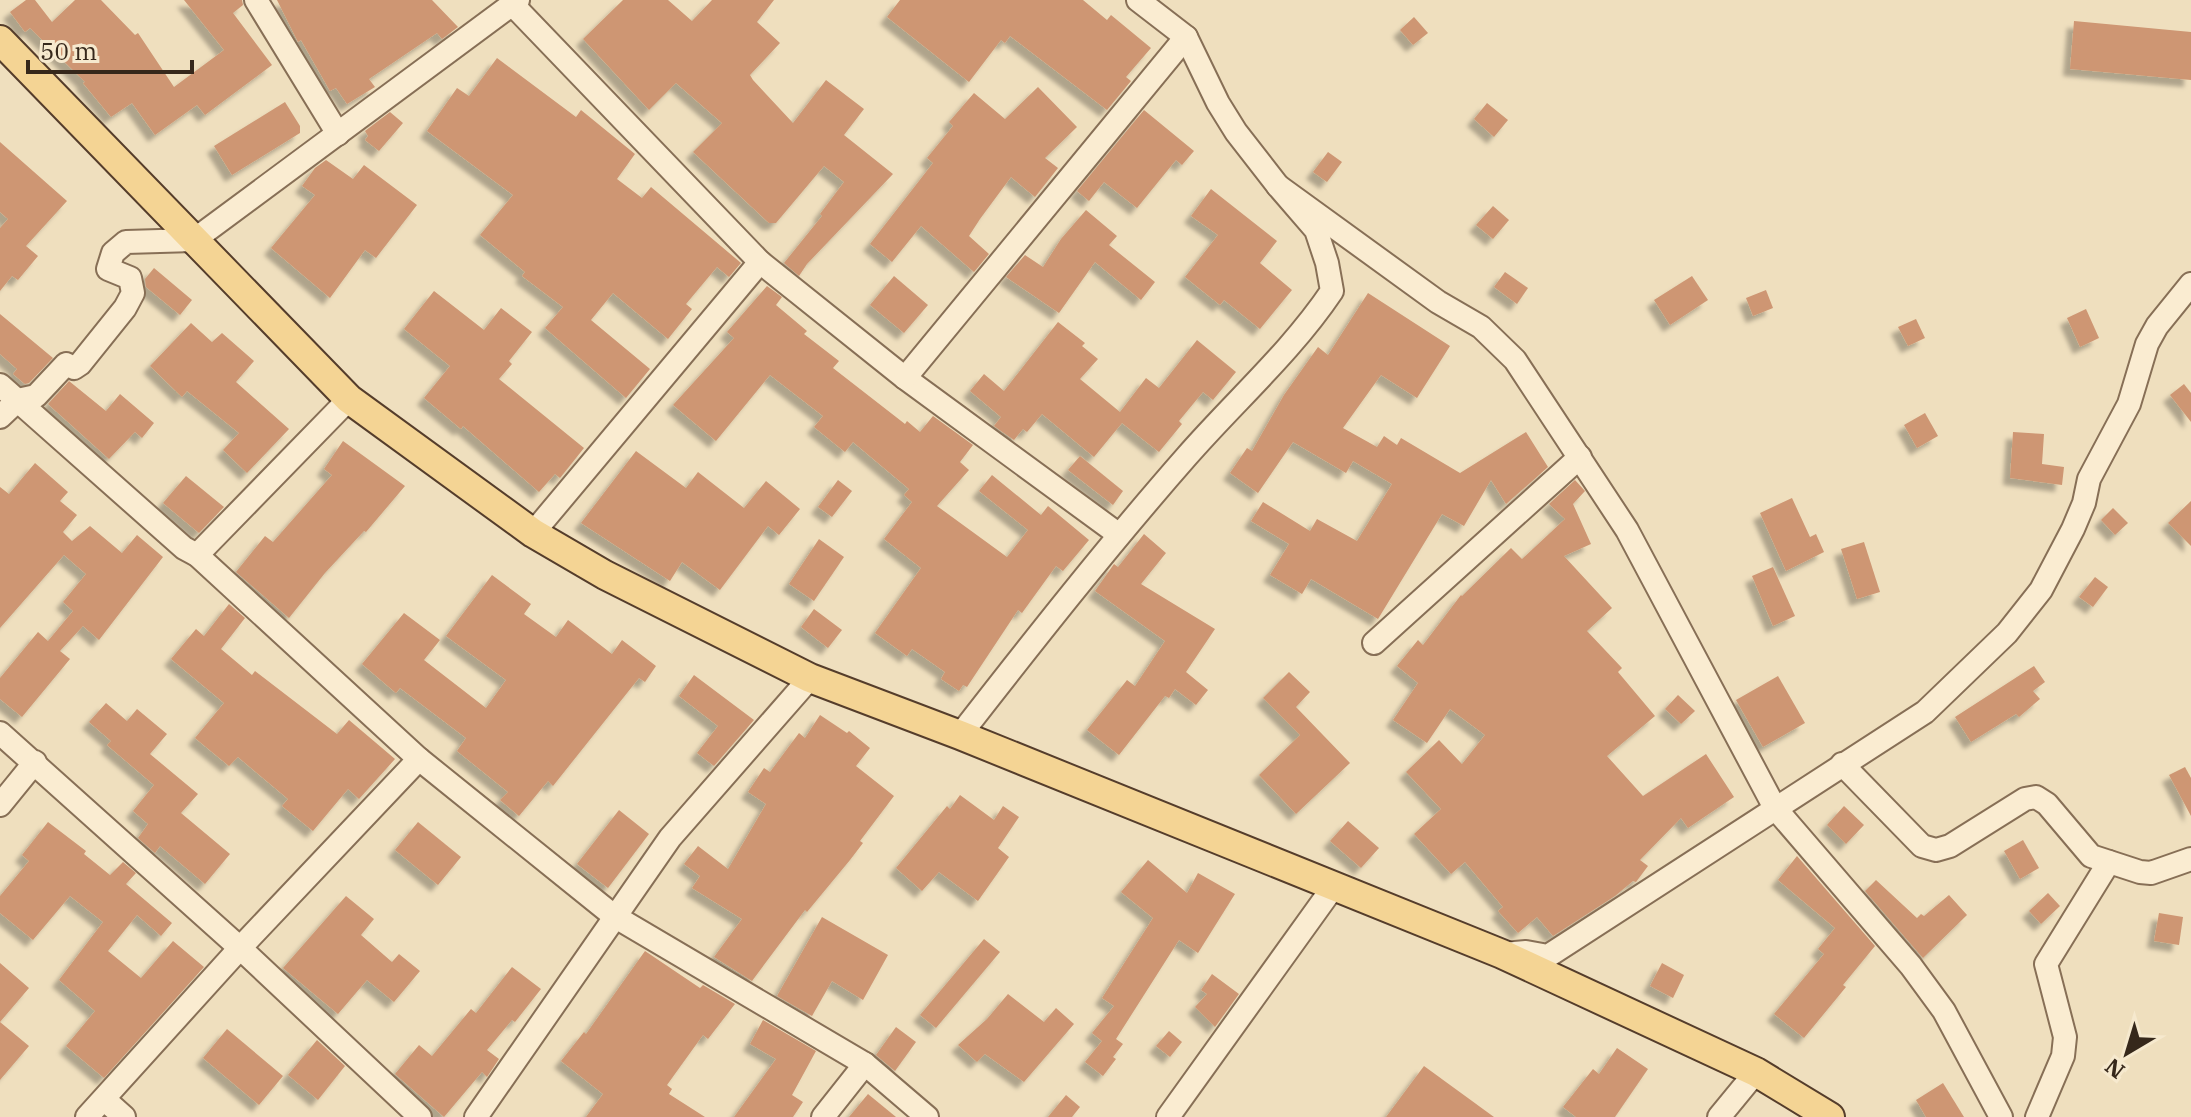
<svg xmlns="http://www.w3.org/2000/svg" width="2191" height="1117" viewBox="0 0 2191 1117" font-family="'IBM Plex Serif',serif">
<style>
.building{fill:#ce9673;filter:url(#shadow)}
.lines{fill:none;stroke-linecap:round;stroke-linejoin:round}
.minor-casing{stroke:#876f56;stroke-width:26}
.major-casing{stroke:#553d2b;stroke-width:32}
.minor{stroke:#faecd1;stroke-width:22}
.major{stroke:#f4d494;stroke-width:28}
</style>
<defs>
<filter id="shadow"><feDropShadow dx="-7" dy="7" stdDeviation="2" flood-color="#0004"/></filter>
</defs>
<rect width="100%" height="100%" fill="#efdfbe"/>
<g class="building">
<polygon points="26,0 35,0 52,22 75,0 101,0 135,35 138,33 174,87 224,50 184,0 242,0 243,5 233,13 272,65 205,115 197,105 155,135 132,103 111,117 83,83 85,82 30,28 25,32 10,12"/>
<polygon points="277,0 432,0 458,27 442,39 437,33 369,79 375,87 347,104 336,88 330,91 301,40 298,42"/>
<polygon points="623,0 668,0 692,21 712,0 774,0 757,22 780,43 750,75 753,80 793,123 826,80 864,109 844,135 893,174 807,264 799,276 784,263 822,216 820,214 844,182 824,166 776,223 769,223 693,152 722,123 676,83 649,110 583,39"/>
<polygon points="900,0 1083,0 1107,20 1111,15 1151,48 1126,77 1131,81 1107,110 1010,36 1005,43 1001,40 969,82 887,17"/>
<polygon points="1414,17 1428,33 1413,45 1400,30"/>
<polygon points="2074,21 2191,32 2191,80 2070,69"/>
<polygon points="497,58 576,117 581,110 635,154 617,179 642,198 651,187 741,263 729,277 717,267 686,304 692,309 668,339 613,293 591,320 650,369 626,398 545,328 563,307 522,276 525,272 480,235 513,195 427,131 457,88 469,96"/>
<polygon points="1038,87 1077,127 1045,158 1058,168 1035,197 1011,177 980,219 969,236 989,254 974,272 921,226 892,262 870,244 933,163 927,158 953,126 949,122 974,93 1005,119"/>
<polygon points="285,102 300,126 300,133 232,175 214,146"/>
<polygon points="1487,103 1508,120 1494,137 1474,119"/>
<polygon points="1144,110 1194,151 1182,165 1176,160 1137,208 1104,182 1089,201 1077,191"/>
<polygon points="390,112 403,123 379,151 365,140 368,136 365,131"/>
<polygon points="0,142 67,201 26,246 38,256 18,280 12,276 0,291 0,228 8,219 0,212"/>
<polygon points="1328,152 1342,162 1327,182 1313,172"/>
<polygon points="326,160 353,179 364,165 417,205 376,258 365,250 330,298 271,248 315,195 302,186 315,168"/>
<polygon points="1211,189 1277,241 1260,263 1292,290 1260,329 1224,300 1220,305 1185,277 1218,235 1191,216"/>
<polygon points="1493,206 1509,220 1493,239 1476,225"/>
<polygon points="1086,210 1117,236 1109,245 1155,282 1141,300 1095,262 1059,313 1006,277 1025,255 1043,267 1061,239"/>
<polygon points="154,268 192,300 180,315 146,287 145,279"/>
<polygon points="1505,272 1528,288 1517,304 1494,287"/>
<polygon points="894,276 928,305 904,333 870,305"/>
<polygon points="1692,276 1708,300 1670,325 1654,300"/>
<polygon points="767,286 782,297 776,305 807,331 804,334 839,361 833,368 905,424 907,421 920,432 933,416 973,445 960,462 969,470 937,506 1007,557 1028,530 979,491 992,475 1041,515 1048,506 1089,540 1063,571 1056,566 1022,613 1018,610 967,687 963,685 959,691 941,679 945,672 912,649 907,656 875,633 921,568 884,539 912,502 904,495 909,489 853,442 845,452 814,427 823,416 770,375 716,441 673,405 734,338 727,332"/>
<polygon points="1766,290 1773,308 1753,316 1746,298"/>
<polygon points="434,291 484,330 501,308 532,332 509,361 512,364 499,379 584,448 560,478 555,474 539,492 463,426 461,429 424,398 450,366 404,329"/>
<polygon points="1368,293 1450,346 1417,398 1381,375 1343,428 1377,447 1384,436 1397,445 1401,438 1460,473 1526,432 1548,467 1506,504 1491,480 1464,526 1442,514 1378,619 1311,579 1302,594 1270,575 1289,544 1251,521 1263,502 1310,531 1317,519 1357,541 1392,484 1353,461 1346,473 1293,442 1258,493 1230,473 1247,448 1252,451 1284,395 1318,347 1328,355"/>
<polygon points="2086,309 2099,338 2080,347 2067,318"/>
<polygon points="0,314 53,358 29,383 25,384 13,374 17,369 0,354"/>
<polygon points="1916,319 1925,338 1908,346 1898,327"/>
<polygon points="1058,322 1085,343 1082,346 1098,359 1080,379 1120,412 1146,378 1159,388 1197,340 1236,372 1213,400 1203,392 1179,421 1182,424 1159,452 1122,423 1094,457 1042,414 1027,432 1023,429 1014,440 994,426 1001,417 970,391 984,374 1004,391"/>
<polygon points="191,323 212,342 222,333 254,361 236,382 289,429 247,473 223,450 239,433 187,391 182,397 150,366"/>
<polygon points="69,381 106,411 120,394 154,423 142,438 135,432 109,459 48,404"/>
<polygon points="2184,384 2191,393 2191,422 2170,395"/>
<polygon points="1925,413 1938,436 1917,448 1904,425"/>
<polygon points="2013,432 2044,434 2042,464 2064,467 2062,485 2010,478"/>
<polygon points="343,441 405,486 366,532 364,531 325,573 289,618 236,572 265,536 273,542 332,475 324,469"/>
<polygon points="636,451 686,488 698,472 744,508 766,481 800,509 779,535 768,526 720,590 682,562 670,581 581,523"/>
<polygon points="1080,456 1123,491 1113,505 1068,470"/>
<polygon points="35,463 68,492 60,501 77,515 63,532 72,541 90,526 122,553 137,535 163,557 99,640 83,626 60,651 70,659 22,717 0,699 0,678 38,632 48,641 73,611 63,602 86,574 64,555 0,628 0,487 9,494"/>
<polygon points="186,476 224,507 199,533 163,503"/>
<polygon points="838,480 852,491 832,517 818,507"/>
<polygon points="1575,480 1585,491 1573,504 1591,544 1564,556 1612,608 1587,631 1622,668 1618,672 1655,716 1607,756 1643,796 1706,754 1734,797 1688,828 1681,818 1640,860 1648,866 1636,882 1633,881 1615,896 1553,936 1537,917 1518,933 1498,911 1503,907 1465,862 1451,874 1414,834 1441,809 1406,772 1439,740 1462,764 1485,735 1450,709 1427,743 1393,720 1418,683 1397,666 1418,640 1423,645 1461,595 1462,596 1511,548 1522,559 1565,519 1549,504"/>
<polygon points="1792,498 1810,537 1816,534 1824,552 1786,571 1760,513"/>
<polygon points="2191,501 2191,546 2168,523"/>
<polygon points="2113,508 2128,523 2115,535 2101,520"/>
<polygon points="1144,534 1166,553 1141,584 1215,629 1186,672 1208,690 1196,705 1175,689 1169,698 1165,696 1119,755 1087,730 1127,680 1135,686 1165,641 1095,591 1114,564 1118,567"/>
<polygon points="819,539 844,557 814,601 789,584"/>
<polygon points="1864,542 1880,592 1857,599 1841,549"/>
<polygon points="1773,567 1795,616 1773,626 1752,576"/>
<polygon points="492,575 531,604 524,614 556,637 568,620 612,654 622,640 656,666 645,682 639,678 553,786 548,781 519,816 500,800 508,792 457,751 466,738 400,688 396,693 362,664 404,613 440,640 424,660 486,708 506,680 446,636"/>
<polygon points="2095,577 2108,587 2093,607 2079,597"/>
<polygon points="229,604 245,618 221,649 252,675 255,671 337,734 349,720 395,759 359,799 348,789 313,831 282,806 288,799 238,757 229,766 195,738 224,703 171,659 196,629 204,636"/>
<polygon points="814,609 842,630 828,648 801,627"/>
<polygon points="2034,666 2045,682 2033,691 2040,699 2019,717 2016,714 1971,742 1955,717"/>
<polygon points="1289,672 1310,692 1296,707 1350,763 1296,814 1259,775 1300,735 1263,698"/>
<polygon points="694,675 754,720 714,766 697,753 718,726 679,696"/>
<polygon points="1778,676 1805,723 1763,747 1736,700"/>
<polygon points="1678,695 1695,711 1681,724 1665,709"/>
<polygon points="106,703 127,721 137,709 167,734 150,754 198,794 181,813 230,854 205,884 160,846 155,853 138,838 148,824 133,811 154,785 107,745 111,741 89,722"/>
<polygon points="820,715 847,733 849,731 870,748 856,766 894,796 860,841 863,843 850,860 807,912 805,910 752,981 714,957 742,919 692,888 700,876 684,864 698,846 728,869 766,804 748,792 764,768 770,772 799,733 805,738"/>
<polygon points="2185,767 2191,778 2191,816 2169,775"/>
<polygon points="960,795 994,820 1003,806 1019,817 998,848 1009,857 978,901 939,872 922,891 896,868 947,806 950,809"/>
<polygon points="1844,806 1864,825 1846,844 1827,825"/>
<polygon points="619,810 649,834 608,888 577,864"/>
<polygon points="1348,821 1379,848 1361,868 1330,841"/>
<polygon points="48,822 86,851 84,854 110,875 123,862 136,873 126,884 172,923 161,936 137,915 108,951 141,978 173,941 204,967 104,1078 66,1046 95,1011 59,980 103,922 70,896 33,940 0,913 0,896 29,861 22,855"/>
<polygon points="418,822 461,857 438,885 395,850"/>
<polygon points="2023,840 2039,868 2020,879 2004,851"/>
<polygon points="1797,856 1875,946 1843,985 1846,987 1804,1038 1774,1014 1824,954 1818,949 1835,928 1778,880"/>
<polygon points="1148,860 1187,893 1198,873 1235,894 1198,953 1179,940 1116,1039 1123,1044 1113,1057 1116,1059 1103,1076 1085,1062 1102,1041 1092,1033 1114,1006 1102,998 1153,918 1121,892"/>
<polygon points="1876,880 1917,918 1921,914 1924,916 1949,895 1967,915 1923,958 1865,891"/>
<polygon points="2048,893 2060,906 2041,924 2029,911"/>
<polygon points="346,896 374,919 361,935 392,962 399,954 420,971 394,1002 367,980 338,1014 283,968"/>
<polygon points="2159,913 2183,917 2179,945 2154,941"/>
<polygon points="822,917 888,955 863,1000 832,981 812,1016 777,996"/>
<polygon points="984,939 1000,952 936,1028 920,1015"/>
<polygon points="645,951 700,988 703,985 735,1004 708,1039 703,1035 667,1085 672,1089 669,1094 705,1117 586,1117 603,1094 561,1061 584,1032 586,1034"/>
<polygon points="0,963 29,988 0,1022 29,1046 0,1080"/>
<polygon points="1662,963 1684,975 1673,998 1650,986"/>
<polygon points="512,967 541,989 515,1022 512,1020 487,1050 499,1059 487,1077 482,1072 444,1117 395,1074 419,1045 432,1056 471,1009 476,1013"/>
<polygon points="1212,974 1239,994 1215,1027 1195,1007 1207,994 1201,990"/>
<polygon points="1008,994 1044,1022 1056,1008 1074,1024 1024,1082 985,1054 977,1062 958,1045 987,1019"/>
<polygon points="763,1020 816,1051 792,1095 803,1102 793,1117 734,1117 776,1059 750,1044"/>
<polygon points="896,1027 916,1042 895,1071 876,1055"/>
<polygon points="227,1029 283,1076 259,1105 203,1058"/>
<polygon points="1169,1031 1182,1042 1170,1057 1156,1046"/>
<polygon points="317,1040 345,1066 318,1100 288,1075"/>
<polygon points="1617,1048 1648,1069 1615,1117 1576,1117 1563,1107 1593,1069 1599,1074"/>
<polygon points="1424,1066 1494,1117 1386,1117"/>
<polygon points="1943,1083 1964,1117 1926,1117 1916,1100"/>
<polygon points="868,1094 896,1117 849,1117"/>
<polygon points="1066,1095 1080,1107 1072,1117 1048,1117"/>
</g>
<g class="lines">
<defs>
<g id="minor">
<polyline points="256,0 338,134"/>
<polyline points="513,5 760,262 905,378 1118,534"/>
<polyline points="1278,186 1438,302 1481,327 1515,360 1627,530 1775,808 1911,966 1944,1011 2001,1117"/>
<polyline points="905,378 1186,37"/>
<polyline points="0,385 184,548 197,555 419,759 614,916 865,1064 927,1117"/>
<polyline points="0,417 18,400 36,396 66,364 74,368 80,364 125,308 133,293 130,278 108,269 113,253 126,242 194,240 518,0"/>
<polyline points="533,533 760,262"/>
<polyline points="197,555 349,399"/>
<polyline points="1374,643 1580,457"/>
<polyline points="0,733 240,948 420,1117"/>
<path d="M 960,735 C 1034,640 1108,546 1187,456 C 1235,401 1291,352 1332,291 L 1327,263 L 1316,230 L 1278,186 L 1236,132 L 1218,103 L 1186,37 L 1138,0"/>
<polyline points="1842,764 1922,846 1936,850 1950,846 2025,799 2036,797 2047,804 2091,856 2140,872 2151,873 2191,859"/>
<polyline points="0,805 35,762"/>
<polyline points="1504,954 1526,952 1548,956 1925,712 2007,633 2041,590 2073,529 2084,503 2089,479 2129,404 2147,344 2157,326 2191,284"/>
<polyline points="105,1100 124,1117"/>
<polyline points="87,1117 240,948 419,759"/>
<polyline points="476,1117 670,838 810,678"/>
<polyline points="823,1117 865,1064"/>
<polyline points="1168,1117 1334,886"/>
<polyline points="1719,1117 1756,1072"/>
<polyline points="2037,1117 2063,1056 2065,1037 2046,964 2109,862"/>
</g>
<polyline id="major" points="0,40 349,399 533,533 605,575 810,678 960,735 1502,954 1756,1072 1830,1117"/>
</defs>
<use href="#minor" class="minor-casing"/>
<use href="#major" class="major-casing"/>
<use href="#minor" class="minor"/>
<use href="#major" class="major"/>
</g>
<g transform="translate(2127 1053) rotate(218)" stroke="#f6e9ce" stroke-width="6" paint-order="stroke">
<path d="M0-6L14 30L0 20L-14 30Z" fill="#36281b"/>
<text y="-12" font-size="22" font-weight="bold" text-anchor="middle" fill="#36281b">N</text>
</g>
<path d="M28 60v12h164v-12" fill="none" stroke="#36281b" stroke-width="4"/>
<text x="40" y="60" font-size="24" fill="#36281b" stroke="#f6e9ce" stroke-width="6" paint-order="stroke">50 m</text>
</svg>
